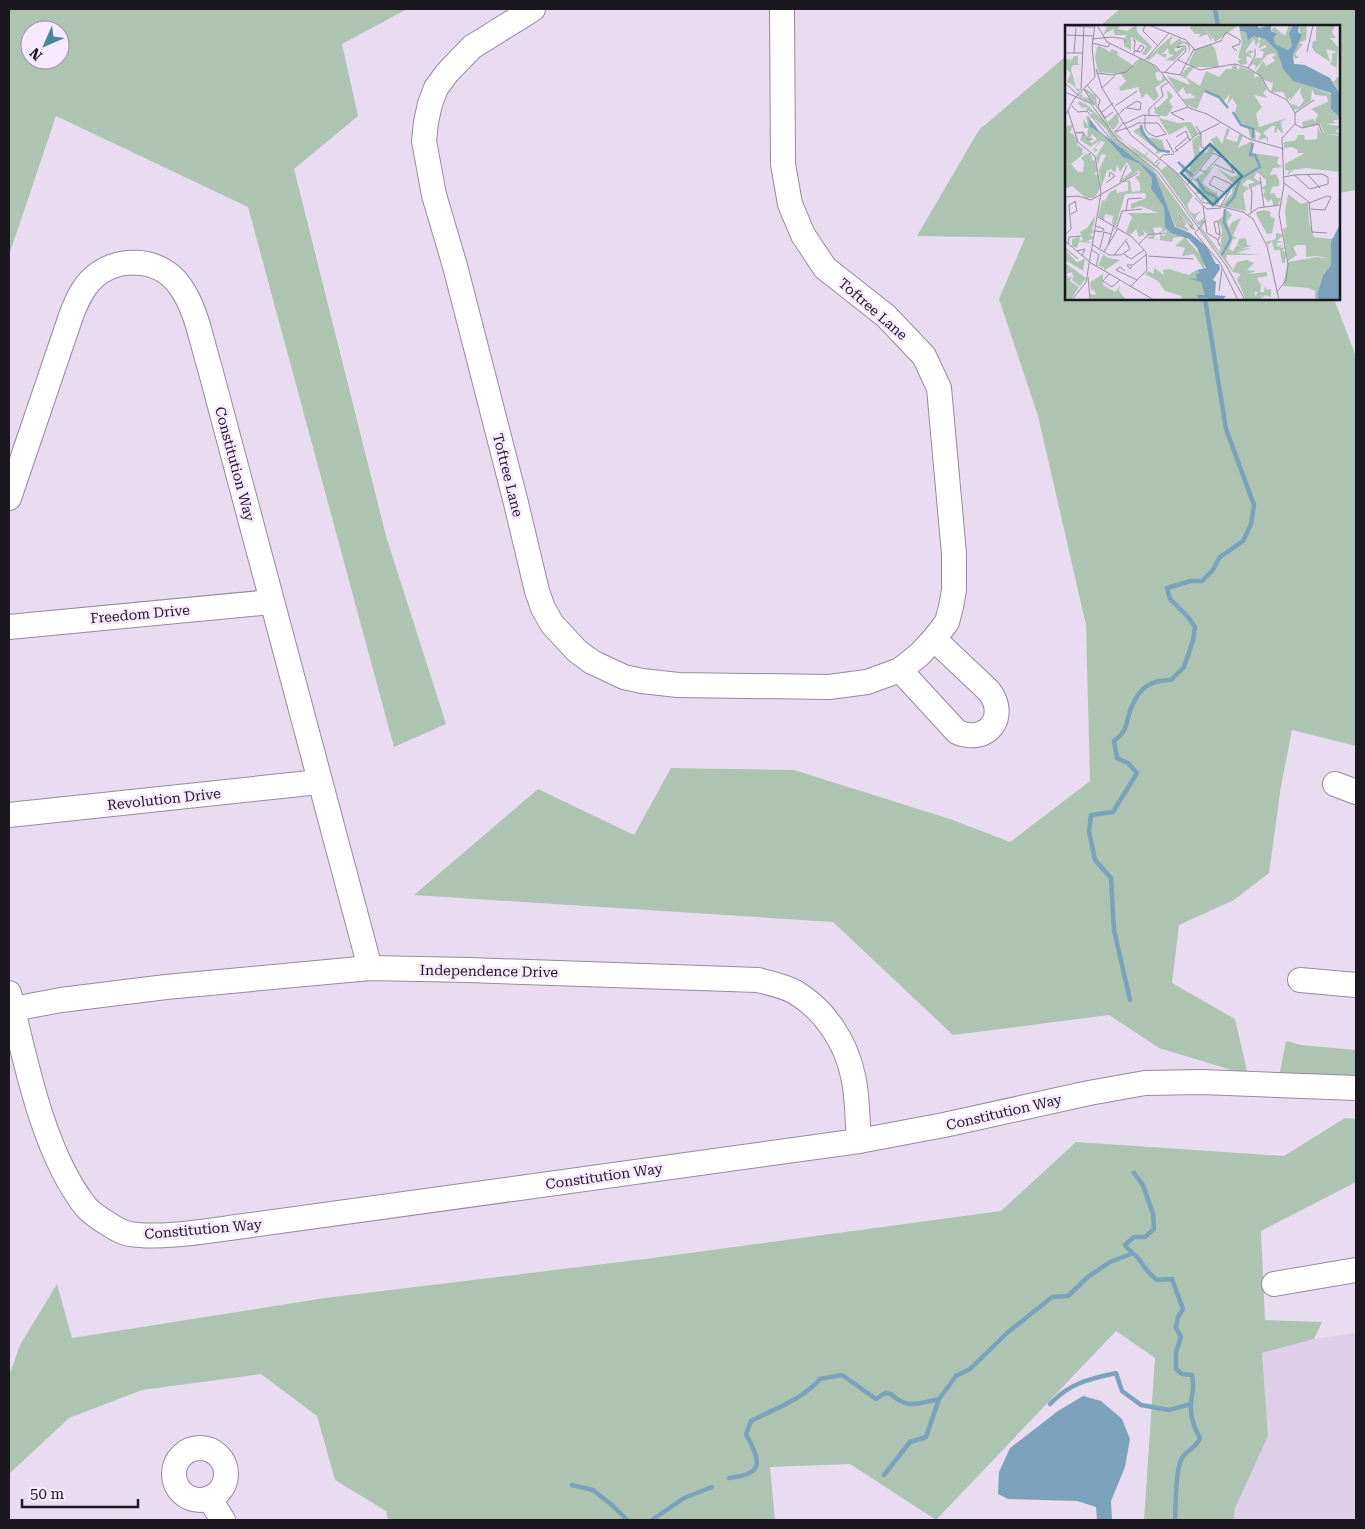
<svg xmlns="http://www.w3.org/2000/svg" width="1365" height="1529" viewBox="0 0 1365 1529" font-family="'Roboto Serif',serif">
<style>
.built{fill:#dfcee9}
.green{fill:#adc4b2;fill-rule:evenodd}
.water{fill:#7ca2bb}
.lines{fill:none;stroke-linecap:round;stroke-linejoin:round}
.stream{stroke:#7ca2bb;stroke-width:4.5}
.minor-casing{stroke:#968a9d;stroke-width:26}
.minor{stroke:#fff;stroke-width:24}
.labels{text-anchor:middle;stroke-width:5;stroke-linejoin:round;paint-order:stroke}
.street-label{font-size:14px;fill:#1b171e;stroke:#f7e9ff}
.inset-river{fill:none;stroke:#7ca2bb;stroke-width:2.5}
.inset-road{fill:none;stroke:#978d9d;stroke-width:1}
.view{fill:#47889b;fill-opacity:0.15;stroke:#47889b;stroke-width:2.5}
.inset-edge{fill:none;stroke:#1b171e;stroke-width:2.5}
</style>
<rect width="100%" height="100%" fill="#e9dcf1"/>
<polygon class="built" points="1356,1333 1356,1520 1234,1520 1235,1508 1268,1435 1262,1353 1314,1339"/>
<g class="green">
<path d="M 9,9 L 407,9 L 342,44 L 358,116 L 294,169 L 386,536 L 446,724 L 394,747 L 248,207 L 56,116 L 9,255 ZM 30,30 L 60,30 L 60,60 L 30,60 Z"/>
<polygon points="1120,9 1356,9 1356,190 1339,193 1339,26 1100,26"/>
<polygon points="1066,56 1066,299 1334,299 1355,354 1356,354 1356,746 1292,730 1281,786 1269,873 1234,900 1179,925 1172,983 1235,1019 1248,1075 1159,1048 1109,1015 953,1035 833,922 414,895 538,789 634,835 671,768 794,770 950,819 1010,842 1090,781 1086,625 1038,416 999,299 1025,238 917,236 979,130"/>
<polygon points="1286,1041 1301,1045 1356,1050 1356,1079 1279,1077"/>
<polygon points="1345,1118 1356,1119 1356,1182 1261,1231 1265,1320 1322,1322 1314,1339 1262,1353 1268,1436 1235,1508 1234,1520 1144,1520 1155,1358 1116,1331 936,1520 850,1464 770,1467 775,1520 388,1520 386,1511 335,1480 317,1416 261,1374 142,1390 69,1418 9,1474 9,1376 20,1345 57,1284 72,1338 325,1298 653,1258 1001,1211 1076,1142 1284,1156"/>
</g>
<polygon class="water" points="1083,1396 1101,1401 1122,1419 1130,1439 1125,1467 1111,1501 1112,1520 1097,1520 1096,1507 1077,1501 1008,1499 998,1494 999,1472 1010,1448 1058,1411"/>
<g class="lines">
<g class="stream">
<polyline points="1215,9 1218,26"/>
<path d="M 1130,1000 L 1114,930 L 1111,878 L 1095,860 L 1089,831 L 1091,815 L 1113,812 L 1137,773 L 1128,763 L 1117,758 L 1114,741 C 1130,729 1125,721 1132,706 C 1140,687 1151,680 1171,680 L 1184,667 L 1193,641 L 1195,627 L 1188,617 L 1170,599 L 1167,588 L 1191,581 L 1202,581 L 1212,571 L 1220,557 L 1243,541 L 1251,524 L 1254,505 L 1226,429 L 1205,299"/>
<path d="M 1134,1173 L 1143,1185 L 1153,1214 L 1154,1229 L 1145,1237 L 1134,1237 L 1125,1245 C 1129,1251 1135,1254 1139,1259 C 1145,1268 1149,1274 1157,1280 L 1172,1279 L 1183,1309 L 1178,1317 L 1176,1328 L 1181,1337 L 1176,1352 L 1176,1369 L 1182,1374 L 1192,1375 C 1195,1390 1192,1390 1191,1403 C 1190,1415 1194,1428 1200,1438 C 1194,1451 1186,1450 1182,1458 C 1175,1469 1176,1506 1175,1520"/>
<path d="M 1050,1404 C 1070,1383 1089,1379 1116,1373 L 1122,1391 L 1141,1405 L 1169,1410 L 1191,1404"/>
<polyline points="884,1475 910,1442 926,1437 939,1399"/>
<path d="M 729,1478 C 766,1474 760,1461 746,1434 L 751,1421 C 774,1409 802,1400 820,1379 L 842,1375 L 876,1399 L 885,1393 L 891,1394 C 907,1410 919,1403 939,1399 L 956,1376 L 970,1369 L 1007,1333 L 1052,1297 L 1068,1296 L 1089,1276 L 1110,1262 L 1131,1254"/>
<polyline points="572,1485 593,1490 612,1505 627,1520"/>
<polyline points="652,1520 684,1498 712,1487"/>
</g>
<defs>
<g id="minor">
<polyline points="533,9 472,47 447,73 436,88 430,104 426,122 424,141 434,195 455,266 515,499 537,591 543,608 552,624 577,651 592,662 624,677 642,681 678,685 829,687 867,682 900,670 919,655 934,639 947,622 951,607 954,590 954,554 939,388 924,356 886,316 825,268 803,235 790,204 783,164 782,9"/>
<path d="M 9,498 L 72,313 C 77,301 82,289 91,280 C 116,255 160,257 180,286 C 196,308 201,339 209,365 L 370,968"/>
<polyline points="9,627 271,602"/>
<path d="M 900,670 L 957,732 C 987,745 1009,717 989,691 L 934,639"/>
<polyline points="1335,784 1356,792"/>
<polyline points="9,815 319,782"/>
<polyline points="1300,980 1356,985"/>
<path d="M 9,993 C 25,1059 43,1153 86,1207 C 92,1214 102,1220 110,1225 C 116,1229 123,1233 130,1234 C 160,1239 206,1231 237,1227 L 859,1141 L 944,1125 L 1089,1093 L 1145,1083 L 1202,1082 L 1356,1088"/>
<path d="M 13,1009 L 61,1000 L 166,987 L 370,968 L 468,970 L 758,980 C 770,983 784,986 795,992 C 825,1010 846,1042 853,1076 C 858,1097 857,1120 859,1141"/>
<polyline points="1274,1284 1356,1270"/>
<circle cx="200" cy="1474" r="26"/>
<polyline points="209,1498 223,1520"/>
</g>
</defs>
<use href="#minor" class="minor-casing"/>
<use href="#minor" class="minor"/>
</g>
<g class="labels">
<g class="street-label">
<text transform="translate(873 309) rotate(41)" y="5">Toftree Lane</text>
<text transform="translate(235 464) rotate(75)" y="5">Constitution Way</text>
<text transform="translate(508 475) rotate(76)" y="5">Toftree Lane</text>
<text transform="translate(140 614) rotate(-5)" y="5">Freedom Drive</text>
<text transform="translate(164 799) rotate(-6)" y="5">Revolution Drive</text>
<text transform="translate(489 971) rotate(1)" y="5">Independence Drive</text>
<text transform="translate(1004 1112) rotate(-13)" y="5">Constitution Way</text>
<text transform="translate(604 1176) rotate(-8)" y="5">Constitution Way</text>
<text transform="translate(203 1229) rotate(-5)" y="5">Constitution Way</text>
</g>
</g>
<g transform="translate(1065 25)">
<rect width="275" height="275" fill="#e9dcf1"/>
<path d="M 38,0 L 56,0 L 53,4 L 62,6 L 71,0 L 73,8 L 87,22 L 81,30 L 77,29 L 82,21 L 66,12 L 66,25 L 59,21 L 61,10 L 50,10 L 48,4 L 38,10 L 42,2 ZM 126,0 L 174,0 L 150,17 L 149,14 L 138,2 L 147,13 L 147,17 L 142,9 L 133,13 L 136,9 L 130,9 L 125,3 ZM 224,0 L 228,3 L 224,9 L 227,21 L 223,25 L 210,19 L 209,13 L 212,10 L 206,5 L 209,2 L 220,11 ZM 234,0 L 245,0 L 242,1 L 241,15 L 233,18 L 238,19 L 230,29 L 234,33 L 230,33 L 228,30 L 235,8 ZM 251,0 L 270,0 L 267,7 L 271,13 L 265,13 L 273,22 L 271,52 L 275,53 L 275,69 L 268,56 L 271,55 L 272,43 L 265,39 L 267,36 L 267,29 L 272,27 L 261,24 L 265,37 L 250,27 L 247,22 L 248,16 L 251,16 ZM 175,6 L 181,7 L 184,16 L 189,11 L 194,11 L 193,17 L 197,12 L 200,14 L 212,26 L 218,44 L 227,55 L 266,69 L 266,84 L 275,94 L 267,96 L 272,98 L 260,99 L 275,101 L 271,106 L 275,110 L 260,109 L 275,111 L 275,147 L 241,143 L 228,145 L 222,151 L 224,145 L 220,145 L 220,139 L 240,128 L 232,128 L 233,125 L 227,122 L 219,123 L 219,117 L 230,116 L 233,110 L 239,110 L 240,115 L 252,114 L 253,100 L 255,108 L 259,108 L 255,99 L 238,103 L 237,97 L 248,94 L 250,97 L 253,89 L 246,84 L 263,77 L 262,71 L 250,70 L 247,64 L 246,76 L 230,87 L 233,83 L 229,85 L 225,78 L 234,82 L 239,76 L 235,67 L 237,61 L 224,77 L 226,72 L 222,75 L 218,67 L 206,67 L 208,58 L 199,55 L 191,47 L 198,36 L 201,41 L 210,36 L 207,32 L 211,30 L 208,28 L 202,30 L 189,46 L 191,41 L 188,39 L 183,43 L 190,33 L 197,33 L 199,27 L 194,25 L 202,22 L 200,20 L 193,24 L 195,18 L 193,17 L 191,22 L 189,14 L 181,25 L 181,28 L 185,25 L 189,27 L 184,29 L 188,33 L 181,31 L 182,39 L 176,40 L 172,36 L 177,34 L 173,33 L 177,18 ZM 108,10 L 104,21 L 115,13 L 116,16 L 123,17 L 125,22 L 124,30 L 123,21 L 119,18 L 109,24 L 111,27 L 118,22 L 120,24 L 109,36 L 100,35 L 109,30 L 104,29 L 103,23 L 97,29 L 102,29 L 100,33 L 92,28 L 83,36 L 82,33 ZM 145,19 L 150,23 L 154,42 L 129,42 L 121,52 L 135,61 L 141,46 L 154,52 L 161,44 L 167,44 L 168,40 L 171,40 L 173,46 L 175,42 L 190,47 L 189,53 L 195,50 L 202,64 L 198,68 L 203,73 L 189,70 L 197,82 L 191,89 L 194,102 L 222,93 L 216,97 L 218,109 L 212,103 L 212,107 L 209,108 L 210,101 L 207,101 L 198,108 L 203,113 L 203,118 L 201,113 L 193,115 L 196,109 L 190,105 L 191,115 L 186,114 L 183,104 L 187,103 L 174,97 L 170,88 L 172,80 L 167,73 L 162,80 L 165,69 L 158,77 L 149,69 L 139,67 L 132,84 L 125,82 L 117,74 L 131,73 L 125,68 L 121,69 L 118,62 L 113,68 L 102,51 L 125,60 L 122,54 L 115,51 L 123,42 L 127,42 L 124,38 L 130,25 ZM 35,21 L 45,27 L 47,24 L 53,27 L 52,30 L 69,41 L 76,34 L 88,40 L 95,46 L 90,48 L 92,55 L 96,56 L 98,50 L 101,55 L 90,63 L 94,71 L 89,76 L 81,68 L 77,74 L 73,62 L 56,66 L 54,63 L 61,56 L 56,49 L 33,47 L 30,33 L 32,22 ZM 9,31 L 13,31 L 13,39 L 16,40 L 8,40 L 6,44 L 11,63 L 15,64 L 14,68 L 8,60 L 2,57 L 6,48 L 0,43 L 0,33 L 3,35 L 6,33 L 4,39 ZM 21,64 L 31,71 L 32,81 L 43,97 L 52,88 L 54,97 L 48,106 L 52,112 L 80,130 L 85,124 L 81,131 L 91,140 L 96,135 L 93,141 L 96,145 L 103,140 L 113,149 L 128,171 L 122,180 L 125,187 L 130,189 L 136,185 L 130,193 L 133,197 L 139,193 L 140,197 L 134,201 L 94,145 L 50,112 L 26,74 L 25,69 L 25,74 L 29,80 L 13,71 L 17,68 L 17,72 L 24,73 L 24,69 L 18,65 ZM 102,65 L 108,71 L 104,76 L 108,82 L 102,91 L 96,91 L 90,88 L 89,81 L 92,83 L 103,73 ZM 17,75 L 88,144 L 129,200 L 128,205 L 124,202 L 126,199 L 112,187 L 121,199 L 119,201 L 124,204 L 122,206 L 111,202 L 87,147 L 50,120 L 41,104 L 26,90 L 28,88 L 21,85 L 23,82 L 17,83 L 13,78 L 15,76 L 21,81 ZM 21,91 L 25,92 L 25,102 L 38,110 L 58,132 L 75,139 L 87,153 L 86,164 L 99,182 L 100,202 L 118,211 L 108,213 L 107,217 L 81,213 L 90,210 L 89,214 L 95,215 L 95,209 L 99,211 L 102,205 L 92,209 L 98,205 L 96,202 L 88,203 L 90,209 L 83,210 L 78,205 L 80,212 L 78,210 L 74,212 L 71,204 L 65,210 L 61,208 L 67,192 L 62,188 L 93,188 L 76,181 L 66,184 L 66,179 L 81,173 L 80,168 L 60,169 L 51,201 L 47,199 L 48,191 L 40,189 L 39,195 L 33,192 L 37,175 L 40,176 L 45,167 L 51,164 L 52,168 L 63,166 L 63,157 L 55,156 L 67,146 L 62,137 L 55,147 L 52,140 L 50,148 L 46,144 L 42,146 L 36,163 L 34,144 L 41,130 L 36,129 L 33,140 L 31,132 L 40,117 L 36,116 L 30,123 L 33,125 L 29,128 L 30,124 L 27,126 L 36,114 L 26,122 L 15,115 L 17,109 L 11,109 L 19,108 L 21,114 L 27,118 L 32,114 L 27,109 L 25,115 L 22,114 L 23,103 L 19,103 L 18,94 L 11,93 L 18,94 L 23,101 ZM 74,145 L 75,150 L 70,152 L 75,158 L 75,166 L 67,167 L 65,155 L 58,157 ZM 94,93 L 113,98 L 126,97 L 133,108 L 127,113 L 121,101 L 104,110 ZM 8,100 L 5,108 L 9,109 L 13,117 L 11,125 L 13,120 L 18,124 L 17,129 L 23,125 L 6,139 L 13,147 L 18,147 L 19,137 L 16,133 L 21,129 L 27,127 L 25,132 L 29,129 L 26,134 L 30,136 L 32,146 L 29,149 L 33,150 L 35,164 L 29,173 L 21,173 L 7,161 L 0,164 L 0,101 ZM 77,101 L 82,112 L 97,115 L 100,126 L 91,129 L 92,125 L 68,106 ZM 162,103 L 165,105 L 161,114 L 172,117 L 174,109 L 178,111 L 173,123 L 187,116 L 188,128 L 214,132 L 212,138 L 217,142 L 208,143 L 205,150 L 211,149 L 214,155 L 214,161 L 207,162 L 205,169 L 209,168 L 212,173 L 216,173 L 213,180 L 208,180 L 207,174 L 203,177 L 198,170 L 200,165 L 196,163 L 201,160 L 201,155 L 192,147 L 189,153 L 197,158 L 186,163 L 185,159 L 190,157 L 183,154 L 177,160 L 185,163 L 178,168 L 181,186 L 156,181 L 167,168 L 168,158 L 153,144 L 167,152 L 173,150 L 165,135 L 151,127 L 146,114 L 152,111 L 157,119 ZM 136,109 L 134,126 L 142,128 L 146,119 L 149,126 L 123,156 L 124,152 L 116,142 L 125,147 L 125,139 L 130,137 L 127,115 ZM 149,141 L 137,158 L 150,168 L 152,166 L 154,179 L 142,178 L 145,174 L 141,172 L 137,176 L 136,169 L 130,169 L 134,163 L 132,157 L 128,155 ZM 223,169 L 236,179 L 243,177 L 244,197 L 249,212 L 266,214 L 271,211 L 266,217 L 266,240 L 258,249 L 252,270 L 254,275 L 250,275 L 250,266 L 244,263 L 218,261 L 223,237 L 252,232 L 265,234 L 253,231 L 241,232 L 241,220 L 232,220 L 228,222 L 232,230 L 223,236 L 218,204 L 222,202 L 220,187 ZM 160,183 L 167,190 L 162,196 L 164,203 L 167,197 L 176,193 L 168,210 L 172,214 L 168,214 L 164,224 L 168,226 L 172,220 L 177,222 L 172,219 L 174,214 L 181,213 L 182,220 L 186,221 L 175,224 L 186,223 L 171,228 L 196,230 L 162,230 L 161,234 L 168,245 L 172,237 L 182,235 L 189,238 L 182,245 L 191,246 L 183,249 L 202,247 L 202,251 L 192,253 L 196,260 L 195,267 L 190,267 L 190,271 L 193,267 L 199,267 L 200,261 L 202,265 L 206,264 L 206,272 L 200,270 L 198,274 L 198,270 L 195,275 L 181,275 L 172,254 L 176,249 L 168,247 L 134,202 L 139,199 L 136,202 L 155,227 L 157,204 L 153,195 L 160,190 ZM 199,185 L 206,187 L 205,191 L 210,194 L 207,208 L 202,209 L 192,191 L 191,187 ZM 30,191 L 29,199 L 27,203 L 29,208 L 24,209 L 29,213 L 22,216 L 28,218 L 14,217 L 12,223 L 7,221 L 7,214 L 15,212 L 14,216 L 18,215 L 15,207 L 22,203 ZM 211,208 L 218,210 L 212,216 L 219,217 L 212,218 L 212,222 L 219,219 L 214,223 L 220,222 L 217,226 L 221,227 L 220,238 L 217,238 L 215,225 L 209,225 L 207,216 L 203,220 L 201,217 L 211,214 ZM 120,212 L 140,236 L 139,245 L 129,229 L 117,231 L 120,223 L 110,221 ZM 30,223 L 43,233 L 55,235 L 39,246 L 39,242 L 36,244 L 37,241 L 33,241 L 38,230 ZM 0,225 L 12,237 L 20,234 L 18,245 L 22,248 L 0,235 ZM 0,238 L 21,253 L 15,261 L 7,255 L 8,252 L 7,247 L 1,249 L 4,253 L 7,251 L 5,256 L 14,262 L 6,275 L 0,274 L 0,257 L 3,257 L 0,255 ZM 89,243 L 99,250 L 98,245 L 104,244 L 124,250 L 131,245 L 136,248 L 132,250 L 133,253 L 140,255 L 140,270 L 132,270 L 138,274 L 117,275 L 116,271 L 100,266 L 93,256 L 80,249 L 83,246 L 89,249 ZM 38,249 L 38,260 L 50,267 L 55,261 L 54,266 L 61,275 L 26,275 L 25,269 L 31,270 L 29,264 L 26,266 L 25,257 Z" fill="#adc4b2" fill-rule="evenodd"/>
<path d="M 174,0 L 192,0 L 194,3 L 206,0 L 206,6 L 212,9 L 209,13 L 210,19 L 223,25 L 227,21 L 224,9 L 228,0 L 234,0 L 233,7 L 237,10 L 228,30 L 229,39 L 240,40 L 265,53 L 275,69 L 275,93 L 266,84 L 266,68 L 228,56 L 218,44 L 212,26 L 200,14 L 189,11 L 183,16 L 181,7 L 175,6 ZM 24,93 L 34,106 L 90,149 L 110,202 L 125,208 L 142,222 L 151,239 L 154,239 L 155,244 L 148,255 L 151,257 L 150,270 L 161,271 L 157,275 L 133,273 L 132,270 L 140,270 L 136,257 L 123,253 L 132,254 L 131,249 L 135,248 L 132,245 L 141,243 L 132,223 L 124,214 L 106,208 L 100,202 L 99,182 L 86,164 L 87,153 L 75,139 L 58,132 L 38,110 L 25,102 ZM 275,199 L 275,275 L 254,275 L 252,270 L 258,250 L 266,240 L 266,217 Z" fill="#7ca2bb"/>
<path class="inset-river" d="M 140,66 L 154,72 L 163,83M 168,87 L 176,100 L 188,104 L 188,113M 76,100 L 77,107 L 86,118 L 94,125 L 105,127M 113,137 L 128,151M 132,154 L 140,167 L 150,171 L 153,177M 161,181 L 169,172 L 175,154 L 195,142 L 190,130 L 185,130 L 188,118M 157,230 L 166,213 L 159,197 L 160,184"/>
<path class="inset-road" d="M 32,0 L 42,17 L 91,41 L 124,83 L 142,89 L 184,114 L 219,124M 80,0 L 78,6 L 93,21M 84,0 L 121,15 L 129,24 L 115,50 L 97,47M 0,1 L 29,2M 0,10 L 28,11M 27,14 L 47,12 L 60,14 L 59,18M 27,18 L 43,22 L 45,18M 129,25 L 156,16 L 161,7 L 175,15 L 175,19 L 167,22 L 172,26M 70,26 L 69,23 L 70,18 L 70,16 L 68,14 L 70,17M 242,27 L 248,0M 0,28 L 17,28M 9,28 L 11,3M 68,29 L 70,26 L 76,27 L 79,22 L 76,20 L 72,26M 80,35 L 104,8M 113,35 L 135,45 L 170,39 L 183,43 L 196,51 L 204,66 L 222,75 L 230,88 L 230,99 L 217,113 L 219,160 L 214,189 L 223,239 L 221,255 L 212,267M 183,43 L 190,31 L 190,24M 31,44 L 37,63 L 66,110 L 112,148 L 137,177 L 178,187 L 188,194 L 202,221 L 214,275M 32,48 L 47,50 L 61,47 L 76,33M 99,48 L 121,26 L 120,21 L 112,22 L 112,23 L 115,22M 0,58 L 13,70M 22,60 L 35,75 L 33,82 L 40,93 L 48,87M 37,63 L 50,51M 19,64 L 29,80M 16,65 L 19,0M 0,67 L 25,78 L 53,115 L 93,147 L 162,242 L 180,275M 7,81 L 13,87 L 22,86 L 50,119M 50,81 L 72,66M 3,86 L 13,117 L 30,131 L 36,168 L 21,257 L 7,275M 36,88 L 48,78M 230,88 L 249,75M 54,89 L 59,84 L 72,76 L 76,78 L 75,85 L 62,83M 84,90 L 84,84 L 98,71 L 96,62 L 104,57M 0,91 L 9,74 L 30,52 L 27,21 L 30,0M 117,93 L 119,95 L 106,88 L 123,82M 58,98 L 50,107 L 61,103M 59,99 L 78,90 L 95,91M 230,99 L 237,103 L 254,99 L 257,108 L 256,105M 131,101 L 136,109 L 136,122 L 141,124M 61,104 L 73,98 L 93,98 L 101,109 L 91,112 L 83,108 L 80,103 L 80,90M 10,108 L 18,107 L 23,115 L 28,114M 111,112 L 121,106 L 125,116M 101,114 L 109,128M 113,126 L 110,123 L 123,112M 110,127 L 131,110 L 155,98M 90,138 L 98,130 L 109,129M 135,145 L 140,147 L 155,131M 242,149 L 255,163M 195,152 L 199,182M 219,152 L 229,150 L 257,149 L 263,152 L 263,159 L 245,164 L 229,150M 55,157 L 62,140M 41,158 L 50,151 L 45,147 L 44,152M 219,158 L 244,177 L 247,207 L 262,208M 184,159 L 187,167 L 186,187M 122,160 L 148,128 L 163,135 L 169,148 L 149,139M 0,172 L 13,171 L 26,175 L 73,148M 130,173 L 142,184 L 156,183M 244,178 L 262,171 L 266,172 L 260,185 L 246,184M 138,181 L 142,208 L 152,214 L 155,221 L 154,219M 155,182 L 164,167 L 166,159 L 149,151 L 144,159 L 162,169M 61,186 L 63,174 L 77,173M 6,189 L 12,186 L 10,176M 114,190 L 130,205M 183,190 L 193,183 L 215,180M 33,192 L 67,212 L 81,227 L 82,245 L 65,262M 140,196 L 130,208 L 155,238 L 173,275M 52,202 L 57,186 L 77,184M 30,206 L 37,207 L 39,204 L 31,201M 0,210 L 6,204 L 4,180 L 11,176M 153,215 L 155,211 L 155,210 L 153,196 L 149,197 L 151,208 L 155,210M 0,216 L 26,238 L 89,275M 3,219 L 4,212 L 16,211M 74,219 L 83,210 L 100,208M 28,220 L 44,230 L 56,230 L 65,224 L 61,216M 43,220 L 49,200M 0,223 L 13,234M 35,223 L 39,207 L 46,209M 27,225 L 34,230 L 31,241M 12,226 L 20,224 L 17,231M 39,227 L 53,203M 59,229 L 66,234 L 79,225M 49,230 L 62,214M 83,231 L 128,234M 67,241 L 65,244 L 62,240 L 68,240 L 82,229M 60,246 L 55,242 L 51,245 L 72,255M 44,249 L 38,256 L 47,262 L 55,255M 23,252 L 25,275M 154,266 L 157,244"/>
<path class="view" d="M 145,119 L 177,151 L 148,180 L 116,148 Z"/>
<rect width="275" height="275" class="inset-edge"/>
</g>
<rect width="1365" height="1529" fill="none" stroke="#1b171e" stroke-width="20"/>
<g transform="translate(45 45) rotate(225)"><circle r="24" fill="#f7e9ff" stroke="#9f95a5"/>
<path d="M0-4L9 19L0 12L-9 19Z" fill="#47889b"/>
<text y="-8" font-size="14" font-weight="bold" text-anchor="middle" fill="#1b171e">N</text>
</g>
<path d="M22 1499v8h116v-8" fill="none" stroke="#1b171e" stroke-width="2.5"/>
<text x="30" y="1499" font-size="15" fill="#1b171e" stroke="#f7e9ff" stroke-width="4" paint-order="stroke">50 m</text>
</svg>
